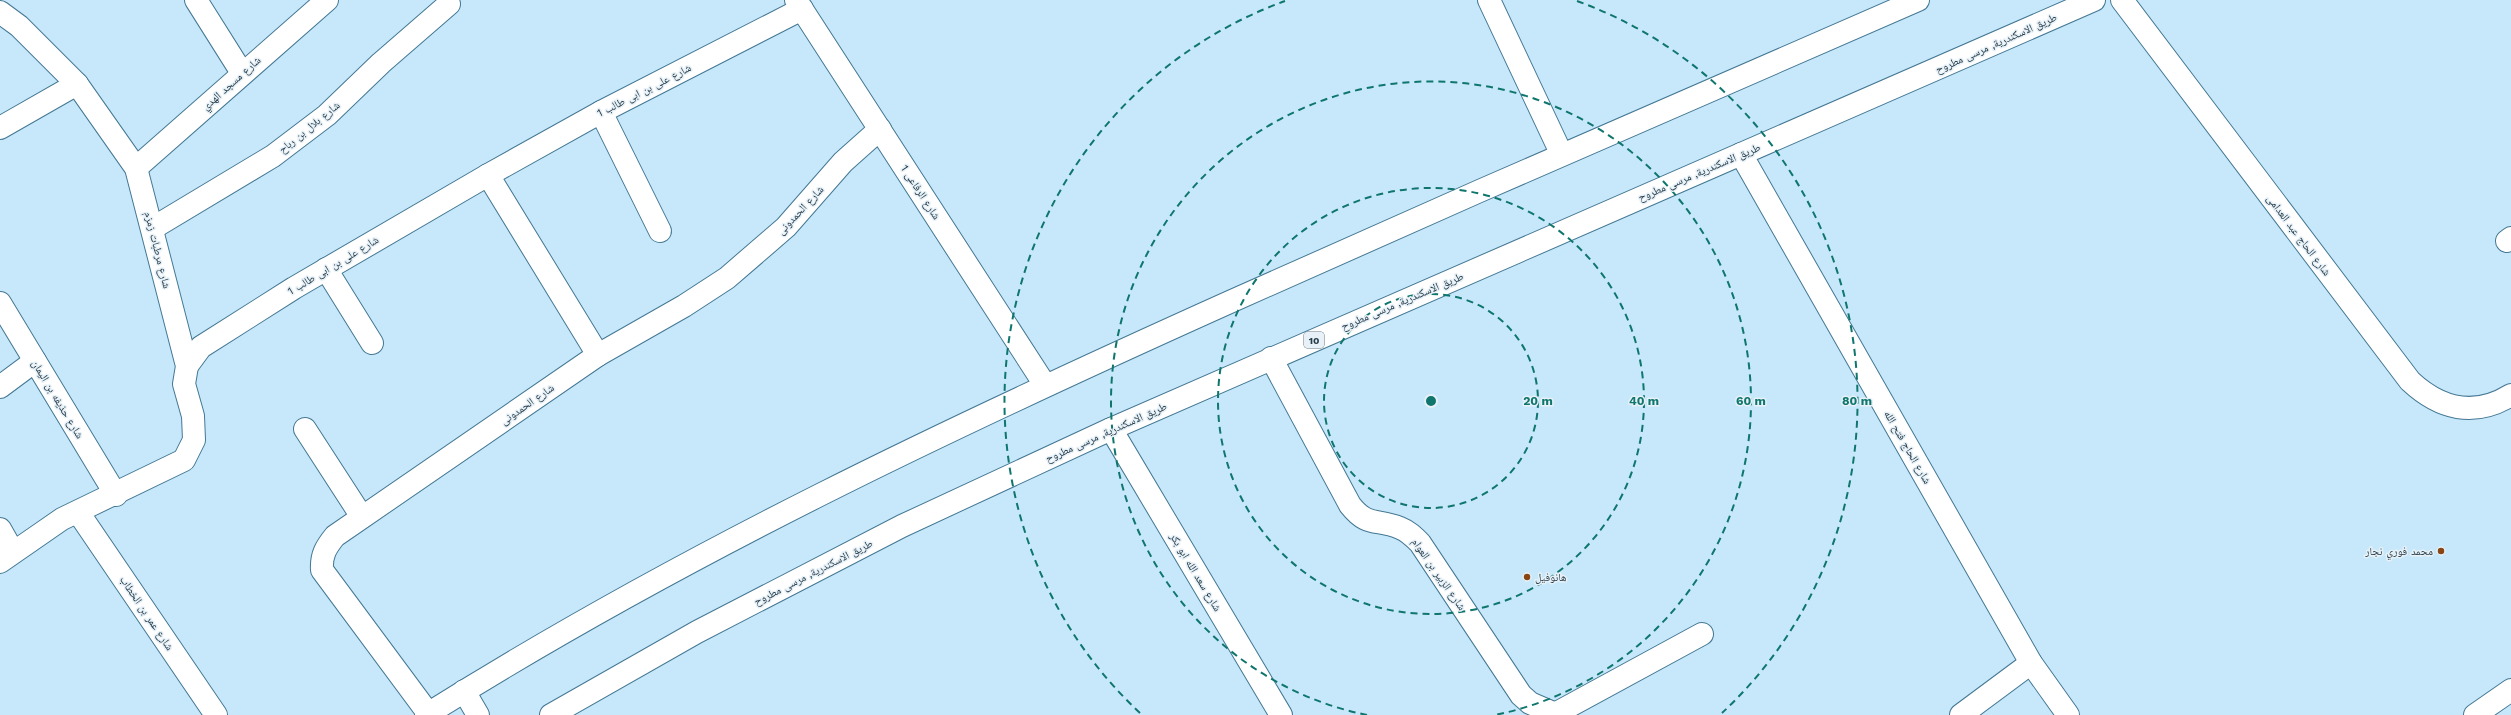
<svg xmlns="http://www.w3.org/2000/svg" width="2511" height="715" viewBox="0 0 2511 715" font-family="'Work Sans','Noto Naskh Arabic',sans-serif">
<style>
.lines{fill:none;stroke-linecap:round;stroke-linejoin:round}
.street-casing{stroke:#447894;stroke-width:24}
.primary-casing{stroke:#447894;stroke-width:24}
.street{stroke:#fff;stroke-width:22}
.primary{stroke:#fff;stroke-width:22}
.ring{fill:none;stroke:#0f766e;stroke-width:2;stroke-dasharray:7 5}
.poi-dot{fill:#884614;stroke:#e7f1f7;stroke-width:1.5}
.labels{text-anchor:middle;stroke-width:3;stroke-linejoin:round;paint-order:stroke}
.shield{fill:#e7f1f7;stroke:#61737e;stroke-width:1}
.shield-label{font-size:10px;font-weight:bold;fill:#273d4a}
.street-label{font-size:11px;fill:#273d4a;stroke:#e7f1f7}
.poi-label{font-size:11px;fill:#273d4a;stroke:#e7f1f7;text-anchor:end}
.centre{fill:#0f766e;stroke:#e7f1f7;stroke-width:2}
.ring-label{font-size:12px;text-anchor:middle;font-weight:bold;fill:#0f766e;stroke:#e7f1f7;stroke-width:3;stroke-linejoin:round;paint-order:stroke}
</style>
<rect width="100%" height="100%" fill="#c7e8fa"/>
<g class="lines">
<defs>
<g id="street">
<polyline points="196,0 242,73"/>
<polyline points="796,0 1045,385"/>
<polyline points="1489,0 1561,153"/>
<path d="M 2122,0 L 2410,381 C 2440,409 2474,418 2511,395"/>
<polyline points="0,12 19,26 77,84 136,168 187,366 184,384 193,416 194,440 184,460 62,519 0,562"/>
<polyline points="601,112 660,231"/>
<polyline points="0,128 77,84"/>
<polyline points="1741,154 2031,663 2068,715"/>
<polyline points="136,168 327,0"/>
<polyline points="488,175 598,355"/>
<polyline points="153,228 273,156 327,115 381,63 449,4"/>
<polyline points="2507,241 2511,238"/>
<polyline points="326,269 372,343"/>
<polyline points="0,303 116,495"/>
<path d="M 1271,358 L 1350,505 C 1368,528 1377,518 1400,528 C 1408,531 1414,537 1420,543 L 1521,695 L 1530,703 L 1558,715"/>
<polyline points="187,366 201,347 294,288 488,175 601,112 802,9"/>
<polyline points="0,387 35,361"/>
<polyline points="305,429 362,517"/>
<polyline points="1111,429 1281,715"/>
<polyline points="78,512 216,715"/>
<polyline points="0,529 13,552"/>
<polyline points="464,691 478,715"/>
<path d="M 428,713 L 322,570 C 321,555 326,547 335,536 L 598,355 L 684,306 L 727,278 L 786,227 L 843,162 L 880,129"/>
<polyline points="1553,715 1702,634"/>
<polyline points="1961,715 2031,663"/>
<polyline points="2475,715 2511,690"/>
</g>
<g id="primary">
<path d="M 426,715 C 682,554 956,425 1232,301 C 1460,199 1688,99 1918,0"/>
<polyline points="551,715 697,632 902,526 1111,429 2094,0"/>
</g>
</defs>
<use href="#street" class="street-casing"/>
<use href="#primary" class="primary-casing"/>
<use href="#street" class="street"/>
<use href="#primary" class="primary"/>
</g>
<g class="ring">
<circle cx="1431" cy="401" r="107"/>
<circle cx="1431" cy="401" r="213"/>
<path d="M1367 715A320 320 0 1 1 1495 715"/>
<path d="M1140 713A426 426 0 0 1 1285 1M1577 1A426 426 0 0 1 1722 713"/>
</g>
<g class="poi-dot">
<circle cx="2441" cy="551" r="4"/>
<circle cx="1527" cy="577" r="4"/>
</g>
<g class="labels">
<rect class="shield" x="1304" y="332" width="20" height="16" rx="3"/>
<g class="shield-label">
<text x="1314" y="344">10</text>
</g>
<g class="street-label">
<text transform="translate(1996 43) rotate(-24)" y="4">طريق الاسكندرية, مرسى مطروح</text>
<text transform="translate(231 83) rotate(-42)" y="4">شارع مسجد الهدي</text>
<text transform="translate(644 90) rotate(-27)" y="4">شارع على بن ابى طالب 1</text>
<text transform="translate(309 127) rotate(-39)" y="4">شارع بلال بن رباح</text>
<text transform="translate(1699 172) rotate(-23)" y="4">طريق الاسكندرية, مرسى مطروح</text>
<text transform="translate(921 192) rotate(57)" y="4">شارع الرفاعى 1</text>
<text transform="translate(800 210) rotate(-47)" y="4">شارع الحمدونى</text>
<text transform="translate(2299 235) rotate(53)" y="4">شارع الحاج عبد العدامى</text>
<text transform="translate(158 250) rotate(76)" y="4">شارع مرطبات زمزم</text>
<text transform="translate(333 265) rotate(-31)" y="4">شارع على بن ابى طالب 1</text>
<text transform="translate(1402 301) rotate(-23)" y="4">طريق الاسكندرية, مرسى مطروح</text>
<text transform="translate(58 399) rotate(59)" y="4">شارع حذيفه بن اليمان</text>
<text transform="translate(527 404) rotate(-35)" y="4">شارع الحمدونى</text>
<text transform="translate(1106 432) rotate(-24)" y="4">طريق الاسكندرية, مرسى مطروح</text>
<text transform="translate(1908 447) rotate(60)" y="4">شارع الحاج فتح الله</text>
<text transform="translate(813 572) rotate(-27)" y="4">طريق الاسكندرية, مرسى مطروح</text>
<text transform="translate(1196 572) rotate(59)" y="4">شارع سعد الله ابو بكر</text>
<text transform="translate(1439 574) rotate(55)" y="4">شارع الزبير بن العوام</text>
<text transform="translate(147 613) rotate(56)" y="4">شارع عمر بن الخطاب</text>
</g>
<g class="poi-label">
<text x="2433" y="555">محمد فوري نجار</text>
<text x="1535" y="581" text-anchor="start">هانوفيل</text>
</g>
</g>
<circle cx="1431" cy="401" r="6" class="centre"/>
<g class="ring-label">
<text x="1538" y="405">20 m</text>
<text x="1644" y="405">40 m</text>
<text x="1751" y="405">60 m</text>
<text x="1857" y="405">80 m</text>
</g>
</svg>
